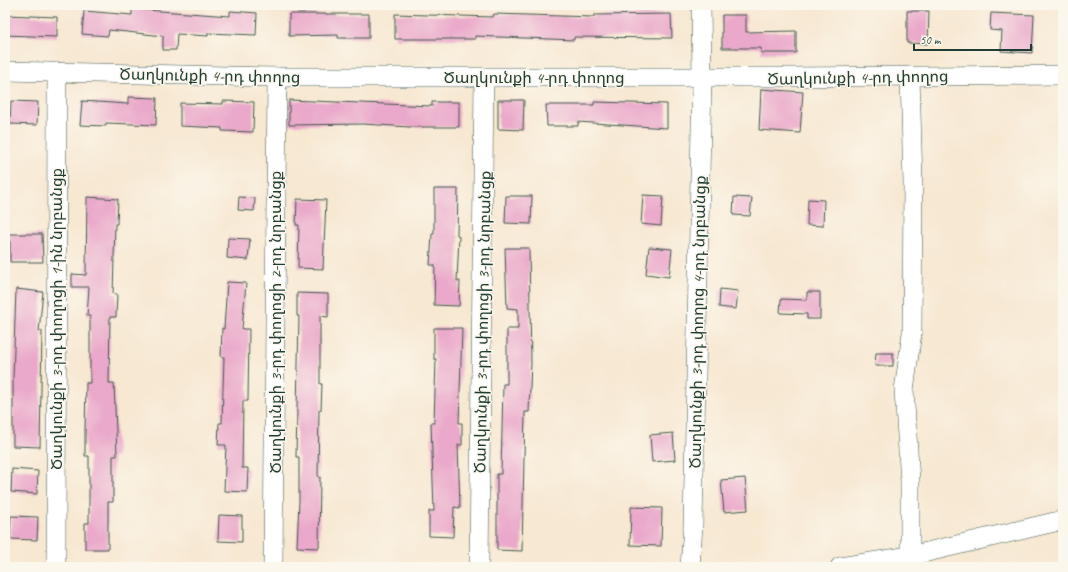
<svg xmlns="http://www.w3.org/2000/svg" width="1068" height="572" viewBox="0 0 1068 572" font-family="Caveat,'Noto Sans Armenian',sans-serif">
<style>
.building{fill:#eaa9ca}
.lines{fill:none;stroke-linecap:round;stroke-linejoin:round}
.minor-casing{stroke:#3f574c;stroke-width:20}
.minor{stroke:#fff;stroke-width:19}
.labels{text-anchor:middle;stroke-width:3;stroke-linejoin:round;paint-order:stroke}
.street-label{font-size:16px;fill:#1f3d34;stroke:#fbf7ec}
</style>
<rect width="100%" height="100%" fill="#fbf7ec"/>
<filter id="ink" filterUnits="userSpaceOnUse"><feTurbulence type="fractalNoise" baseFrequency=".025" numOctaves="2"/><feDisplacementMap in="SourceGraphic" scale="8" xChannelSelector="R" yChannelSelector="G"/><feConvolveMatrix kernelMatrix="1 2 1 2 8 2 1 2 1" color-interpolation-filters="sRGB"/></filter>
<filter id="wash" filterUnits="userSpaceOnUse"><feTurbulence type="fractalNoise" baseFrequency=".012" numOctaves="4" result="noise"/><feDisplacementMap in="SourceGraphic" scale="16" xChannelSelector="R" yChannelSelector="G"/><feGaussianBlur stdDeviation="0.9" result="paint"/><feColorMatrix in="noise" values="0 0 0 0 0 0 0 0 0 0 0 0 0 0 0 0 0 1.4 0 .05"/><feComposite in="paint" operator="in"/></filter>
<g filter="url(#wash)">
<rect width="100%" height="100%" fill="#f7e8d2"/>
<g id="blocks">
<g class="building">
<polygon points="132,9 230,16 230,11 257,13 256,35 208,33 208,36 177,34 176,50 163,50 163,36 109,30 108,36 82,34 84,11 132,15"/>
<polygon points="907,11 929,11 928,44 907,43"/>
<polygon points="991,13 1034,15 1032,53 1001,51 1002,31 990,30"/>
<polygon points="289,14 369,14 369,38 338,38 338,35 289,36"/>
<polygon points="395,14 493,17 494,14 594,17 594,15 671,14 672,38 574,37 574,40 475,36 475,39 395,39"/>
<polygon points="5,15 57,17 57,37 5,35"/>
<polygon points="722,15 746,15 746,32 796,31 796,53 761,53 761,48 722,48"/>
<polygon points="761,89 803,92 800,133 759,130"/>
<polygon points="128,97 157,98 156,125 106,123 106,126 80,125 82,101 128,104"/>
<polygon points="289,100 432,106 432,102 459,102 459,127 409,127 363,124 289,125"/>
<polygon points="498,100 524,100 523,130 498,129"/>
<polygon points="11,101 38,102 37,125 10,124"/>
<polygon points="223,101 254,102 253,132 222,131 222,128 180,126 180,103 223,104"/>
<polygon points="594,102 667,104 667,128 578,122 578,126 547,126 546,105 594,105"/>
<polygon points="434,189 458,189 457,235 459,236 457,281 460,281 459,306 434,305 435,265 430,265 432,234 434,234"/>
<polygon points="643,195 663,196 661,226 641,224"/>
<polygon points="506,196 532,196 531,224 505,223"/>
<polygon points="87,197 118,199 117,224 115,224 113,294 117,294 116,317 110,317 109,383 114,383 117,456 113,456 113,502 108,502 108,549 85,549 85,523 89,523 89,456 85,456 85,432 86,383 90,383 90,316 87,316 89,287 72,287 72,274 86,275"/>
<polygon points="239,197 255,198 254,211 238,210"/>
<polygon points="734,197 752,198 750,216 733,215"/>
<polygon points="297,199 326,200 323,269 298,268 299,225 296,225"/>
<polygon points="808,199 824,200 823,226 807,225"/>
<polygon points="10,234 42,234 43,262 10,262"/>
<polygon points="228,238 250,239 248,260 227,258"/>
<polygon points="649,247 672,249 669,277 646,274"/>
<polygon points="505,248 529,248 531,363 529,412 525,412 522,551 497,550 497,474 501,474 503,384 507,384 507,329 518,329 518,309 507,308"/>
<polygon points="227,282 246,283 242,329 249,329 248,401 243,401 242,468 248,468 247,492 224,491 226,445 218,445 219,423 222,423 224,357 221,357 222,328 224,329"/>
<polygon points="16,289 43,292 39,331 42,331 40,447 13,446 13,379"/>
<polygon points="720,289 738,291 736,309 719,307"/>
<polygon points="807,292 820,292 820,319 807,319 807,314 780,313 781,299 807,300"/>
<polygon points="297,293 328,294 328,317 320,316 320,384 322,384 321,410 319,410 318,477 320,477 319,548 297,547 299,501 299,457 296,457 299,316 297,316"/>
<polygon points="434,328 462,328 459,423 462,423 462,445 458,445 460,508 454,507 453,537 429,536 429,511 434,511 431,423 434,423 436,359 434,359"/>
<polygon points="876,353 893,353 893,366 875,366"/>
<polygon points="673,433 675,460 652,462 650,435"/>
<polygon points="12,469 38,471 37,494 11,492"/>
<polygon points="745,478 748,510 724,512 721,480"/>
<polygon points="631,507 662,508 661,546 630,545"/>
<polygon points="219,515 242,516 242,542 218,541"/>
<polygon points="11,516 38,517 37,540 10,539"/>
</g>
</g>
</g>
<g filter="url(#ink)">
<use href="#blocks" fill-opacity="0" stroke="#3f574c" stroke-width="1"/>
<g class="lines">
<defs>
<g id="minor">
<polyline points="5,71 277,77 787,77 1063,75"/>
<polyline points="910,556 910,481 904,390 912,333 913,183 910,76"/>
<polyline points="56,567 57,72"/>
<polyline points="273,567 277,77"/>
<polyline points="479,567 484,77"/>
<polyline points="690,567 693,526 702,77 701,5"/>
<polyline points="840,567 910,556 1063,520"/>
</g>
</defs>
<use href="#minor" class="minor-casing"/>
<use href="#minor" class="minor"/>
</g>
</g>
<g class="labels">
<g class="street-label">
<text transform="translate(210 75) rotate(1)" y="6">Ծաղկունքի 4-րդ փողոց</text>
<text x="534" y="83">Ծաղկունքի 4-րդ փողոց</text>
<text transform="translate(858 77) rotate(-1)" y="6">Ծաղկունքի 4-րդ փողոց</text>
<text transform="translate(56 319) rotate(-90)" y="6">Ծաղկունքի 3-րդ փողոցի 1-ին նրբանցք</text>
<text transform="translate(275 322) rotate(-90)" y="6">Ծաղկունքի 3-րդ փողոցի 2-րդ նրբանցք</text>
<text transform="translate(482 322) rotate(-89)" y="6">Ծաղկունքի 3-րդ փողոցի 3-րդ նրբանցք</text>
<text transform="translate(697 322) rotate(-89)" y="6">Ծաղկունքի 3-րդ փողոց 4-րդ նրբանցք</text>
</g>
</g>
<rect width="1068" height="572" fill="none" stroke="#fbf7ec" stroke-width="20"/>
<path d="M914 44v6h117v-6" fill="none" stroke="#1f3d34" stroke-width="2"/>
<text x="920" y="44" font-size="12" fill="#1f3d34" stroke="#fbf7ec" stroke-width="3" paint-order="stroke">50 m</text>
</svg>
